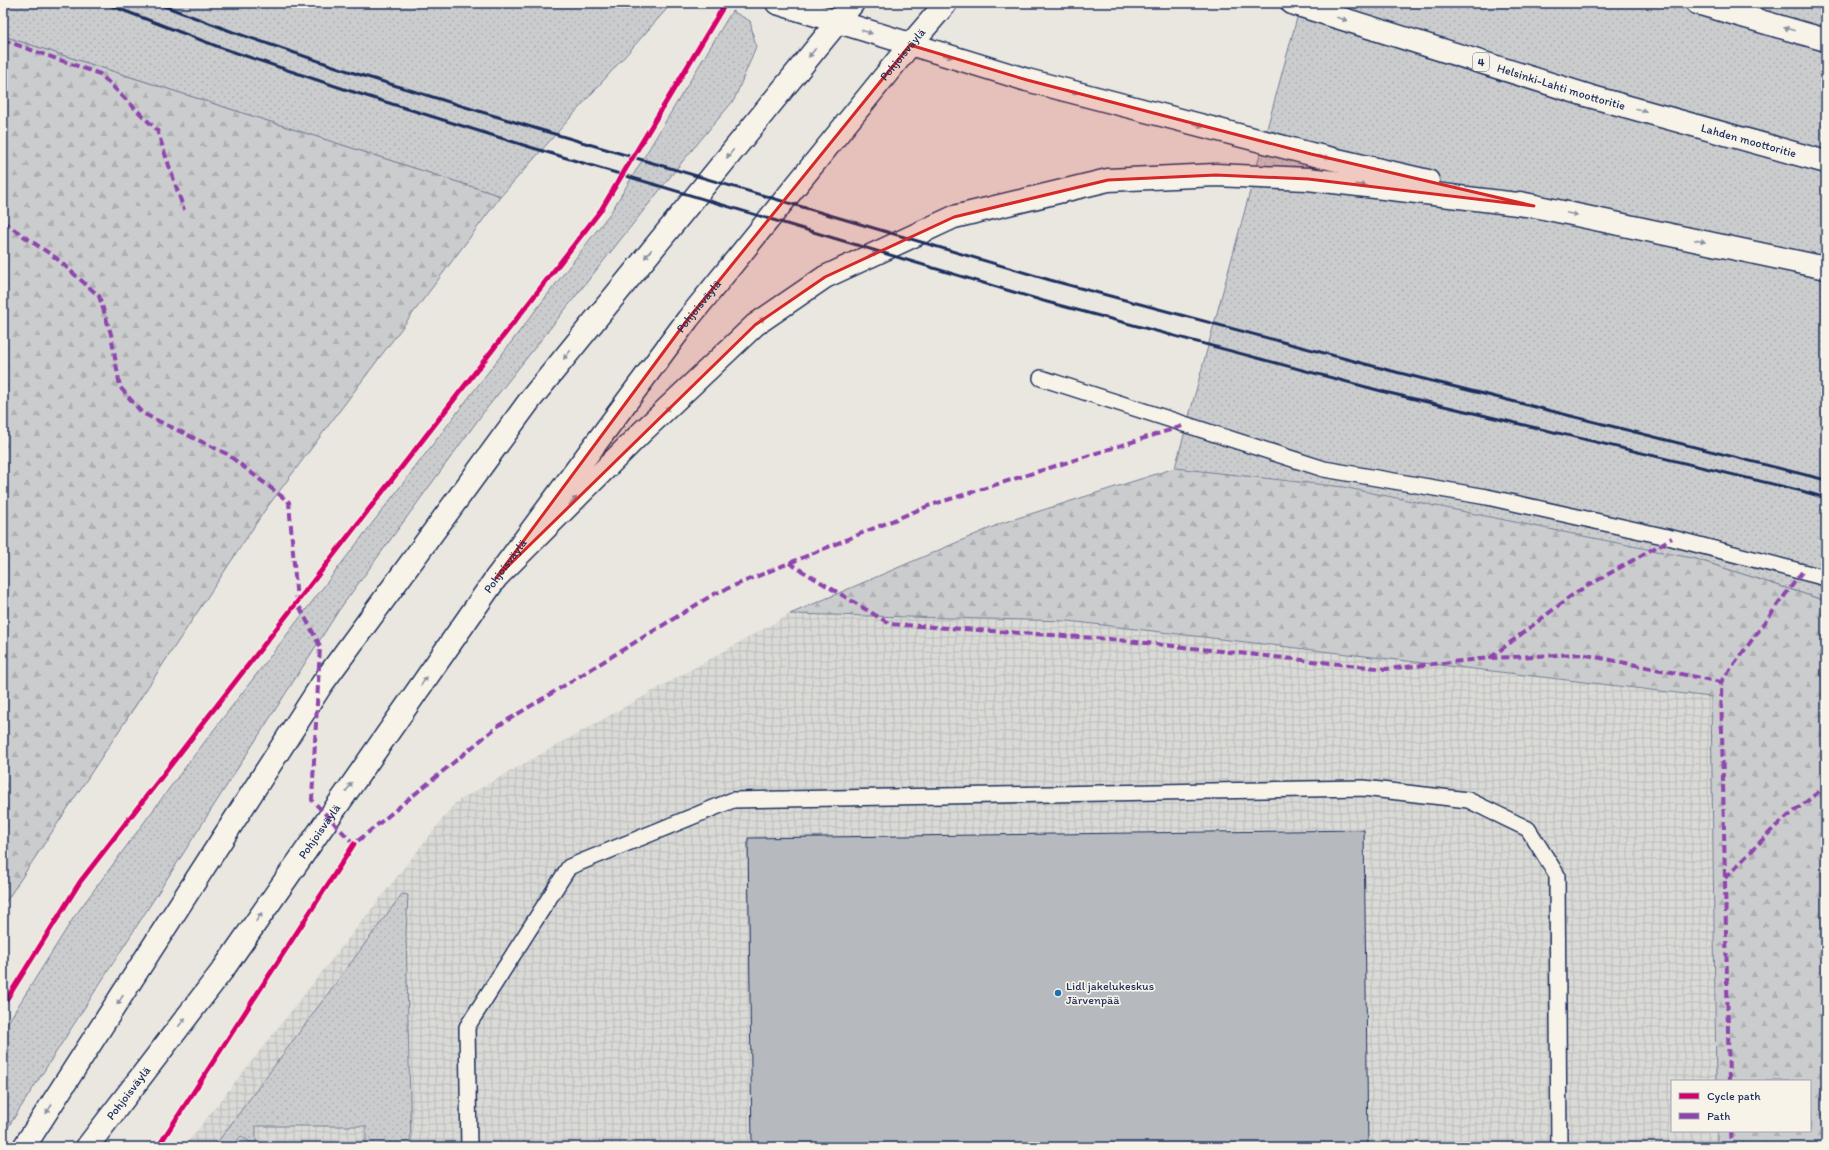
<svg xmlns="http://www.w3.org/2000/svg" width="1829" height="1150" viewBox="0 0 1829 1150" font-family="Itim,sans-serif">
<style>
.industrial{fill:url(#industrial-grid)}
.grass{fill:url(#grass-dots);stroke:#737e96}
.forest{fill:url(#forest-firs);stroke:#737e96}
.building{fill:#b6babf;stroke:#1b2f5e}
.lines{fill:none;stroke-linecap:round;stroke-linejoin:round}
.service-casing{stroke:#1b2f5e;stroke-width:18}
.secondary-casing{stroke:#1b2f5e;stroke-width:25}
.motorway-casing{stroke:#1b2f5e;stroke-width:25}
.service{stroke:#f7f3e8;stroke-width:15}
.secondary{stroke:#f7f3e8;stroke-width:22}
.motorway{stroke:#f7f3e8;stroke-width:22}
.rail{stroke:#1b2f5e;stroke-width:3}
.quiet{stroke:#8e44ad;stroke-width:4;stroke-dasharray:8 4;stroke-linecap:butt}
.cycleway-casing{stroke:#f7f3e8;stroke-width:8}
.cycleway{stroke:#d6006c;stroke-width:5}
.oneway{fill:#8991a3}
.marked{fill:#d62828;fill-opacity:0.2;stroke:#d62828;stroke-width:3;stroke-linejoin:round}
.poi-dot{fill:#1f6fb2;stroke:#f7f3e8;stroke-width:1.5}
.labels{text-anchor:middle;stroke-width:3.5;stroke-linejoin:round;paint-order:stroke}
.shield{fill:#f7f3e8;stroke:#5d6a87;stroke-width:1}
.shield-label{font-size:11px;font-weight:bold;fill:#1b2f5e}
.street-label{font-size:12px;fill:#1b2f5e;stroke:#f7f3e8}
.poi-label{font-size:12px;fill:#1b2f5e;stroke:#f7f3e8;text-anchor:start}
</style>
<defs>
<pattern id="industrial-grid" width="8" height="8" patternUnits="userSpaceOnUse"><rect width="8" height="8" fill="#dadad6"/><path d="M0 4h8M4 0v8" fill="none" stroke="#babbba"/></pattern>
<pattern id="grass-dots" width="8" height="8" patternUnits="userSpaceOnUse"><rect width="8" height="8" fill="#cbcccd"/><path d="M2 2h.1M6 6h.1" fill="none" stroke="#aeb0b2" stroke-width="1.8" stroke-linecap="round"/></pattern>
<pattern id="forest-firs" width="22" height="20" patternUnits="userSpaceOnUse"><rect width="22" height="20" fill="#cbcccd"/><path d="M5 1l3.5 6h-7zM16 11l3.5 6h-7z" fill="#aeb0b2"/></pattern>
</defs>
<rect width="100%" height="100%" fill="#eae7e0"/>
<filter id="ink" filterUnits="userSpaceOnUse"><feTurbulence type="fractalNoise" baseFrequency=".025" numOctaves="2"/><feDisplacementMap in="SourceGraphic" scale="8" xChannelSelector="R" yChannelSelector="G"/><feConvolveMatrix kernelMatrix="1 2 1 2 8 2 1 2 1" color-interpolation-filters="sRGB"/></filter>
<g filter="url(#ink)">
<polygon class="industrial" points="790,614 1068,621 1711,697 1716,1081 1672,1081 1672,1131 1717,1131 1717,1147 184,1147 456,802"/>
<g class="grass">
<polygon points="3,3 672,3 501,196 3,36"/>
<polygon points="1301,3 1826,3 1826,601 1696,559 1175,468"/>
<polygon points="732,11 750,21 756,47 734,100 682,162 483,413 339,610 3,1135 3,1030 74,917 177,778 611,212"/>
<polygon points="402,894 408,895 406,933 411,1147 366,1147 366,1126 256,1126 256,1146 241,1136 232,1147 214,1147"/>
</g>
<g class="forest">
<polygon points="3,36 501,196 265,510 3,906"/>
<polygon points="1175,468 1343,487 1696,559 1826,601 1826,1147 1717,1147 1717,1131 1810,1131 1810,1081 1716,1081 1711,697 1068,621 790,614 1002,523"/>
</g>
<polygon class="building" points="1364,830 1368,1147 752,1147 748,838"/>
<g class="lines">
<defs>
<g id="service">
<polyline points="1041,378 1324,469 1487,497 1672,538 1826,578"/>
<polyline points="469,1147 467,1027 569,867 733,800 1363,788 1468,800 1528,829 1557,875 1559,1147"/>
</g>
<g id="secondary">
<polyline points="24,1147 322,684 530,400 853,3"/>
<path id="s1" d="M 87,1147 L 222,971 L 496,578 L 688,319 L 910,45 L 946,3"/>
</g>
<g id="motorway">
<polyline points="777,3 1027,80 1311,154 1428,181"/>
<path id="s2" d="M 1292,3 L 1589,96 L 1826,162"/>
<polyline points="1697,3 1826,40"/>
<polyline points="1520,203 1826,268"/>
<polyline points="496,578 642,432 755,325 825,277 954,217 1108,180 1216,175 1308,179 1534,206"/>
</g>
</defs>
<use href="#service" class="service-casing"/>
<use href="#secondary" class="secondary-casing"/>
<use href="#motorway" class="motorway-casing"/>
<use href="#service" class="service"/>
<use href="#secondary" class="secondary"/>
<use href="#motorway" class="motorway"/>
<g class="rail">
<polyline points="104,3 219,47 344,89 533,148 1047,302 1385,392 1802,491 1826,498"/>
<polyline points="156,3 233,32 351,72 541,130 1050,280 1388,370 1826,480"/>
</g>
<g class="quiet">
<polyline points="3,40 100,74 157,130 184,210"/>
<polyline points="3,222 56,258 99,296 111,334 120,387 142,413 227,454 289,502 297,602 320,646 312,800 354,844 498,726 714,594 928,506 1186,425"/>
<polyline points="789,563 890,624 1109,639 1386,669 1490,658 1581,654 1721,682"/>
<polyline points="1490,658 1575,593 1672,538"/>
<polyline points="1725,878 1776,826 1826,786"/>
<polyline points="1729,1081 1721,682 1802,572"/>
<polyline points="1730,1131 1731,1147"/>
</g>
<defs>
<g id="cycleway">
<polyline points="3,1005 80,882 601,210 722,9 727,3"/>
<polyline points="158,1147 354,844"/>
</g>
</defs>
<use href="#cycleway" class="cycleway-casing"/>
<use href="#cycleway" class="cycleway"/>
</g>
<defs><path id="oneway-solid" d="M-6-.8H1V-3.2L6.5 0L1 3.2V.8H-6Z"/></defs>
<g class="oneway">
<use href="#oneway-solid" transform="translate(1342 19) rotate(17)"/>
<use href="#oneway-solid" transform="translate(1789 29) rotate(-164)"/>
<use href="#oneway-solid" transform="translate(867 32) rotate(17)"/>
<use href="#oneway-solid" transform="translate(812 53) rotate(129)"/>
<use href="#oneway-solid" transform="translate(947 56) rotate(17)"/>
<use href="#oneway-solid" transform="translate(1072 92) rotate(14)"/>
<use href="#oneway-solid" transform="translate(1641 110) rotate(15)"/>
<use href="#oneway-solid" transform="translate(1198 125) rotate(14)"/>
<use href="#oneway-solid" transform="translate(730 154) rotate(129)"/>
<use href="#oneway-solid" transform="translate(1324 157) rotate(13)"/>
<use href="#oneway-solid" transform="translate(1361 185) rotate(7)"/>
<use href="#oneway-solid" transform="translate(1572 214) rotate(12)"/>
<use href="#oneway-solid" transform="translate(1700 241) rotate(12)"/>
<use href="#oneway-solid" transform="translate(648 254) rotate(129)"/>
<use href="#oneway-solid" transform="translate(872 255) rotate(-25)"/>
<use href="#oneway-solid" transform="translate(760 321) rotate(-34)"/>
<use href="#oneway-solid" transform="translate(567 355) rotate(129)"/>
<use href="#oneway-solid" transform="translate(666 410) rotate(-44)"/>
<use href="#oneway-solid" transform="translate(573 501) rotate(-45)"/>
<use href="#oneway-solid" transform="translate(424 681) rotate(-55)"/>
<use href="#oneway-solid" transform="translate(349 787) rotate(-55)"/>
<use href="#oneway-solid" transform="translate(259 917) rotate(-55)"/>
<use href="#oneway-solid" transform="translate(120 1000) rotate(123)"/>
<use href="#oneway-solid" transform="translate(182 1022) rotate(-52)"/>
<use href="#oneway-solid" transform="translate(49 1109) rotate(123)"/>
</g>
</g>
<path class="marked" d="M 910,45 L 1027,80 L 1311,154 L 1534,206 L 1308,179 L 1216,175 L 1108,180 L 954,217 L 825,277 L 755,325 L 496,578 L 688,319 Z"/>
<circle class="poi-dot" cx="1058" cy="993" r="4"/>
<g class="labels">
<rect class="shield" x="1473" y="53" width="16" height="18" rx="3"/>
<g class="shield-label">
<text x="1481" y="66">4</text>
</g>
<g class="street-label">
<text dy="4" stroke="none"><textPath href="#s1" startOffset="1364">Pohjoisväylä</textPath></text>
<text dy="4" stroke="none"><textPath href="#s2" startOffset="282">Helsinki-Lahti moottoritie</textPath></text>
<text dy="4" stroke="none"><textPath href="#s2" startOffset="477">Lahden moottoritie</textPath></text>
<text dy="4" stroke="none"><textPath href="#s1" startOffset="1040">Pohjoisväylä</textPath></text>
<text dy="4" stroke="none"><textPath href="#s1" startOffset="716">Pohjoisväylä</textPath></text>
<text dy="4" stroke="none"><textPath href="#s1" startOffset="392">Pohjoisväylä</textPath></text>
<text dy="4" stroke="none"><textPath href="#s1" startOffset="68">Pohjoisväylä</textPath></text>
</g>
<g class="poi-label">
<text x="1066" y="990">Lidl jakelukeskus<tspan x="1066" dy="14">Järvenpää</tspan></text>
</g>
</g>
<rect width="1829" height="1150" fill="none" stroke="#f7f3e8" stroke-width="16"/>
<rect x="8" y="8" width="1813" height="1134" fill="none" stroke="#1b2f5e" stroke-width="1.5" filter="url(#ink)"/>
<rect x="1671" y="1080" width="140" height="52" fill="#f7f3e8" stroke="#9fa5b1"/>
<rect x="1679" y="1093" width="20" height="6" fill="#d6006c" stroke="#9fa5b1"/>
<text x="1707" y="1100" font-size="12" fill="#1b2f5e">Cycle path</text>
<rect x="1679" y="1113" width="20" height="6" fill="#8e44ad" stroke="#9fa5b1"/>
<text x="1707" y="1120" font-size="12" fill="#1b2f5e">Path</text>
</svg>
